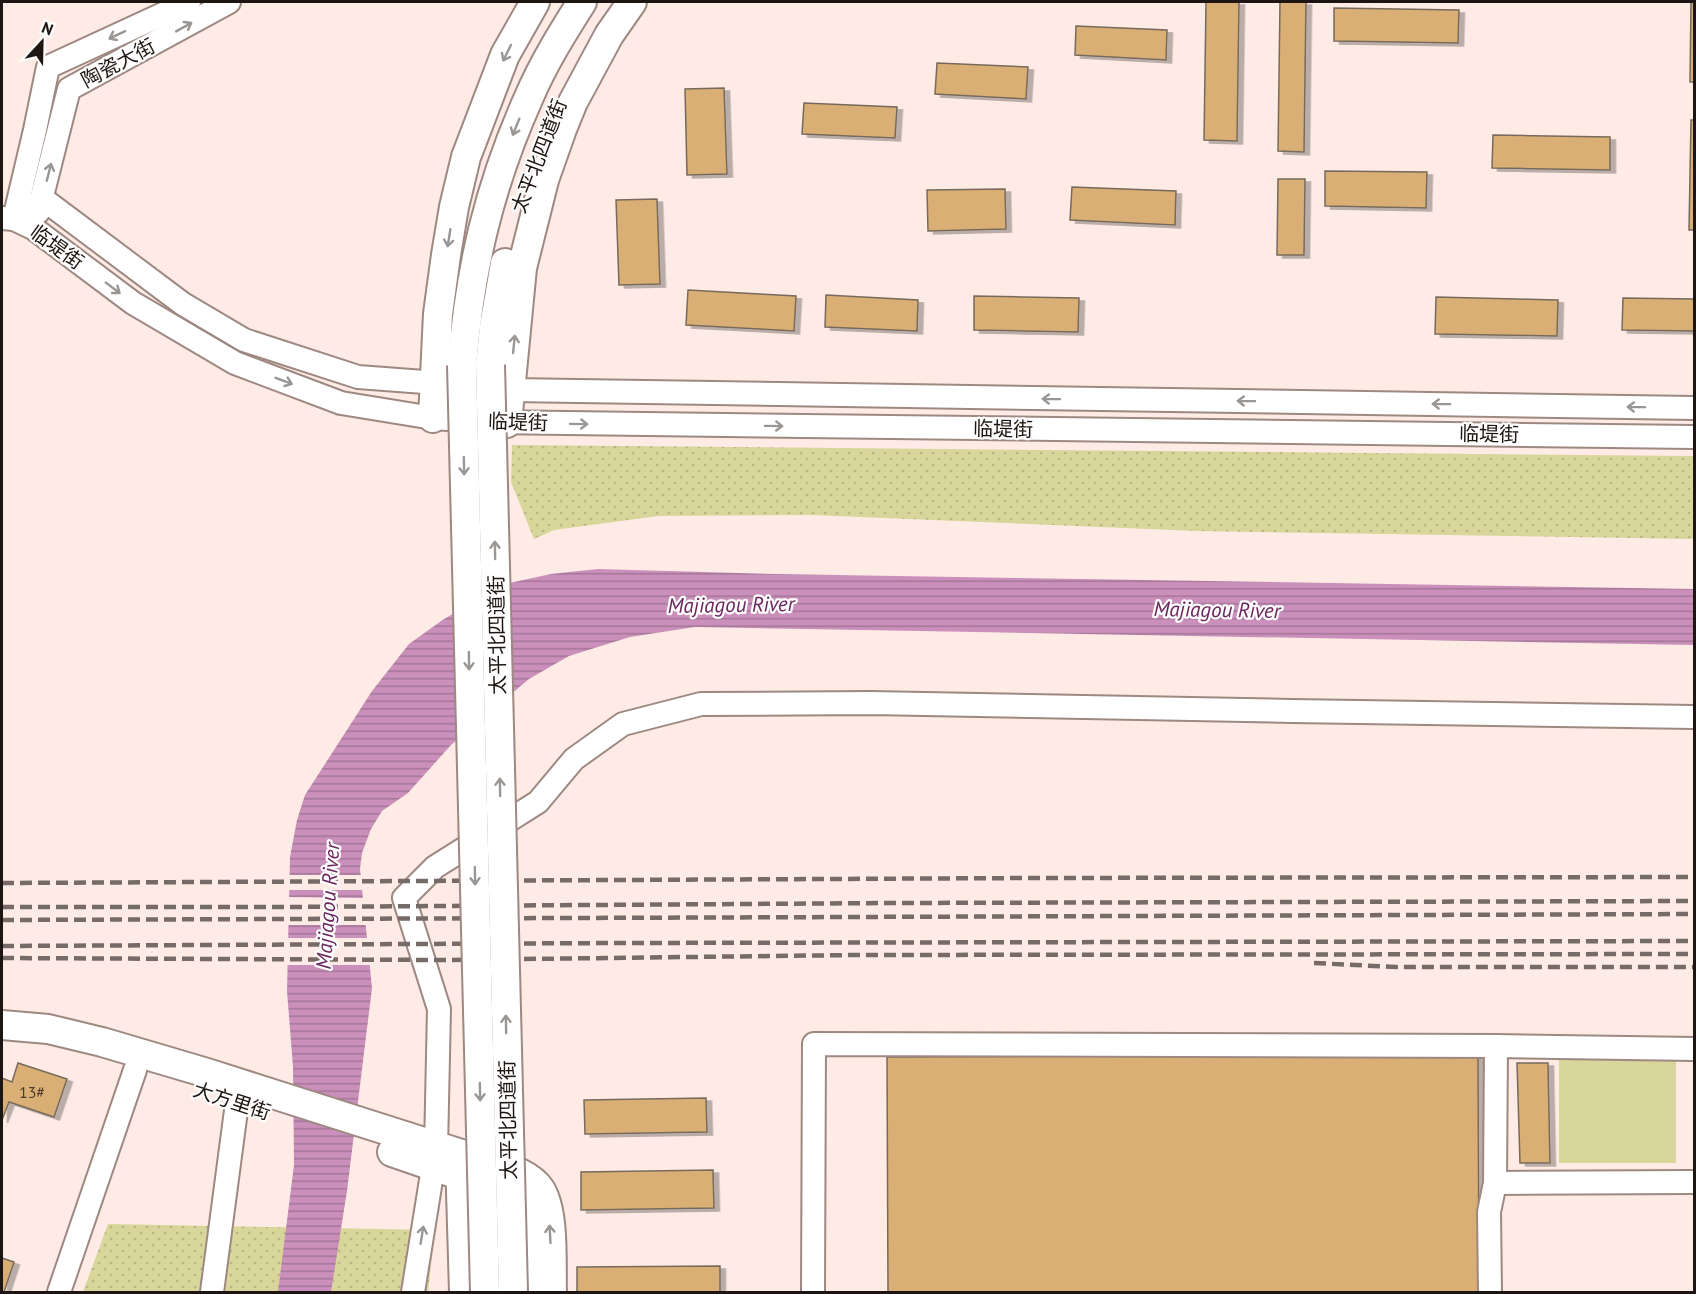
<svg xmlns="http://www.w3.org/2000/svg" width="1696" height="1294" viewBox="0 0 1696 1294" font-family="'PT Sans','Noto Sans SC',sans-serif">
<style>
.grass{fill:#d8d69a}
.park{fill:url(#park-dots)}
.water{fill:url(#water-rules)}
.pier{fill:#feebe5}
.building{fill:#daaf75;stroke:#776b5b;stroke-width:1.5;filter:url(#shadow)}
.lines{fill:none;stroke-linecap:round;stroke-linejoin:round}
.minor-casing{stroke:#9d8981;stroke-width:26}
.major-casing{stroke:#9d8981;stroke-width:32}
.minor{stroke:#fff;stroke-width:22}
.major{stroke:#fff;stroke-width:28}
.rail{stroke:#776b67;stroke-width:4.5;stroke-dasharray:12 6;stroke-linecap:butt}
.major-bridge-casing{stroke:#9d8981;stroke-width:32;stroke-linecap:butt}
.major-bridge{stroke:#fff;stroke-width:28}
.oneway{stroke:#999694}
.labels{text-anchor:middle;stroke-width:4.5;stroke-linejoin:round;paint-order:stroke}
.number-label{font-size:16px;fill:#4c3c2b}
.street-label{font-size:20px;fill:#1d1512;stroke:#fdfdfd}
.water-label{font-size:21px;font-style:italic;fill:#6a255c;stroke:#fdfdfd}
</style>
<defs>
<pattern id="park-dots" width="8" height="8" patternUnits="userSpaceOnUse" patternTransform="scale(1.5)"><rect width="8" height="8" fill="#d8d69a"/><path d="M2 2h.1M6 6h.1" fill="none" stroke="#b9b784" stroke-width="1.8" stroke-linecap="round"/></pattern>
<pattern id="water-rules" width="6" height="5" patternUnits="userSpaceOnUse" patternTransform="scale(1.5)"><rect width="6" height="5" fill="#ca90bb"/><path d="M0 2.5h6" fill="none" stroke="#a37497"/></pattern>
<filter id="shadow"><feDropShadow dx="5.5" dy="3" stdDeviation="0" flood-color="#0004"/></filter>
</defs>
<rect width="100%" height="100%" fill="#feebe5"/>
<rect class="grass" x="1559" y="1060" width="117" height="103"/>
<g class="park">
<polygon points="512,445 1694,456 1694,539 1196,531 811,515 658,516 554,530 534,539 511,482"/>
<polygon points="108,1224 435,1230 428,1292 83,1292"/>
</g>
<polygon class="water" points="598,569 775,574 1694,589 1694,645 695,627 630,637 569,656 529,679 451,745 408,793 382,811 371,829 362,853 360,869 372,988 347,1191 331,1292 278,1292 294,1165 293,1067 287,991 290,857 297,820 305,795 372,691 409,644 444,619 505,584 551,574"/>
<g class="pier">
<polygon points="287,875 364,875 365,890 287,890"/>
<polygon points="286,897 366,898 369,925 286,925"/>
<polygon points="285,938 370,938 373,965 285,965"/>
</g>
<g class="building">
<polygon points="1206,2 1239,2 1237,141 1204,140"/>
<polygon points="1280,2 1306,2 1304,152 1278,151"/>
<polygon points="1691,2 1694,2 1694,82 1690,82"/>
<polygon points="1334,8 1459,10 1458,43 1334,41"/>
<polygon points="1076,26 1167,30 1166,60 1075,55"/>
<polygon points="937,63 1028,67 1026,99 935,94"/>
<polygon points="724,88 727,174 687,175 685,89"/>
<polygon points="804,103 897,107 895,138 802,134"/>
<polygon points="1691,120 1694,120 1694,230 1689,230"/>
<polygon points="1493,135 1610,137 1610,170 1492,168"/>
<polygon points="1325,171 1427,172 1426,208 1325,206"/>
<polygon points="1278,179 1305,179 1304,255 1277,255"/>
<polygon points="1072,187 1176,191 1175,225 1070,220"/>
<polygon points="1005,189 1006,229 928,231 927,190"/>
<polygon points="657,199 660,284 619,285 616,200"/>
<polygon points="688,290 796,296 794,331 686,325"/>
<polygon points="826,295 918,300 917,331 825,327"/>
<polygon points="974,296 1079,298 1078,332 974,330"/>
<polygon points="1436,297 1558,300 1557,336 1435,334"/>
<polygon points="1623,298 1694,299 1694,331 1622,330"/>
<polygon points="1478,1055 1479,1292 888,1292 887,1057"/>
<polygon points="18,1063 67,1079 54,1117 9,1102 2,1120 2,1078 12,1082"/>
<polygon points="1517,1063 1548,1063 1550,1163 1520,1163"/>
<polygon points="706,1098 707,1132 585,1134 584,1100"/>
<polygon points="713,1170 714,1208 581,1210 581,1172"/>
<polygon points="2,1258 14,1262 4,1292 2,1292"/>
<polygon points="720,1266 720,1292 577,1292 577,1267"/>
</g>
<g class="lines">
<defs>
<g id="minor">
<polyline points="38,212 69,89 229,2"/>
<polyline points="2,218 14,219 33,228 133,303 235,363 341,403 433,418 448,419"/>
<polyline points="14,219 43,199 183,304 244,340 358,377 451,384"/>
<polyline points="14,219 35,130 48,67 189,2"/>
<polyline points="493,389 510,390 1694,408"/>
<polyline points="490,422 1694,437"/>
<polyline points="1495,1183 1694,1182"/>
<polyline points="59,1292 135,1070"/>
<polyline points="212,1292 237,1103"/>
<polyline points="413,1292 436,1149 439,1009 404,898 435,867 538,802 574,759 623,724 701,704 871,703 1292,711 1694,717"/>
<polyline points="813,1292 814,1044 1496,1046 1694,1049"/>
<polyline points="1490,1292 1489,1212 1495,1183 1496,1046"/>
</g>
<g id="major">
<path d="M 462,365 C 470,268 489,186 529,97 C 543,64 563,32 582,2"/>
<polyline points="490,365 494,327 505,263"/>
<polyline points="433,418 438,314 446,255 454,207 466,157 505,55 535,2"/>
<polyline points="507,423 522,268 544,180 562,129 573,102 609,35 632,2"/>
<path d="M 2,1025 L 48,1029 L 102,1042 L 207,1073 L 518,1172 C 526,1176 535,1181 540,1189 C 555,1211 551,1266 552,1292"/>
<polyline points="392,1152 500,1189 521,1208 528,1221 531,1245 533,1279"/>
<polyline points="460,1158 464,1292"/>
</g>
</defs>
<use href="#minor" class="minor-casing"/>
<use href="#major" class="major-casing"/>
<use href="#minor" class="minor"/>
<use href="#major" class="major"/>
<g class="rail">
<polyline points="2,883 1030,878 1694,877"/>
<polyline points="2,907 285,907 895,903 1694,901"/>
<polyline points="2,920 1694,914"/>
<polyline points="2,946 616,943 1694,941"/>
<polyline points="2,958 442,960 855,955 1694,954"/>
<polyline points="1314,963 1396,967 1694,967"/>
</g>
<defs>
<g id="major-bridge">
<polyline points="462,365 485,1292"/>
<polyline points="490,365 513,1292"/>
</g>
</defs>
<use href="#major-bridge" class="major-bridge-casing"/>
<use href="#major-bridge" class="major-bridge"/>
</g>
<defs><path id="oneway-shaft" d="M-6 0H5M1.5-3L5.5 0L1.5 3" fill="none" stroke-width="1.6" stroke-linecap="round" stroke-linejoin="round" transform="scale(1.5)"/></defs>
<g class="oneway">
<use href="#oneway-shaft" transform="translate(184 27) rotate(-29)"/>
<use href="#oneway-shaft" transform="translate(117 35) rotate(155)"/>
<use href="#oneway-shaft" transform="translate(507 53) rotate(116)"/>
<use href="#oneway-shaft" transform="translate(516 127) rotate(112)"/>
<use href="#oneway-shaft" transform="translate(49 172) rotate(-76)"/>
<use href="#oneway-shaft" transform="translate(449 238) rotate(99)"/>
<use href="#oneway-shaft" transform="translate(113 288) rotate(37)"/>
<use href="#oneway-shaft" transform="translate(514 344) rotate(-84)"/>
<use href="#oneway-shaft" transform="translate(284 381) rotate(21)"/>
<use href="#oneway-shaft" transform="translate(1051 399) rotate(-179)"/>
<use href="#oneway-shaft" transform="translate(1246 401) rotate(-179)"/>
<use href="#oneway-shaft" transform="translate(1441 404) rotate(-179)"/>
<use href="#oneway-shaft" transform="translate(1636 407) rotate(-179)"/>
<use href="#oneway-shaft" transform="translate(579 424) rotate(1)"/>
<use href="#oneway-shaft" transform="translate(774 426) rotate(1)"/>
<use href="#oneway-shaft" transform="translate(464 466) rotate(89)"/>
<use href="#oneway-shaft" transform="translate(495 550) rotate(-91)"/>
<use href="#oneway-shaft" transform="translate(469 661) rotate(89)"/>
<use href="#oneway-shaft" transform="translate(500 787) rotate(-91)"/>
<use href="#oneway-shaft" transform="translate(475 876) rotate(89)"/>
<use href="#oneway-shaft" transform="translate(506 1024) rotate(-91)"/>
<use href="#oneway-shaft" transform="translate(480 1092) rotate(89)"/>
<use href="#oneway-shaft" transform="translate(550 1234) rotate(-93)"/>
<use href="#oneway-shaft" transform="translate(422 1235) rotate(-81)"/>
</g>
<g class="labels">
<g class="number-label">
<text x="32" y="1098">13#</text>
</g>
<g class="street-label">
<text transform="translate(118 63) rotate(-28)" y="7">陶瓷大街</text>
<text transform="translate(539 156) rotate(-69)" y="7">太平北四道街</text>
<text transform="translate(57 247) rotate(36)" y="7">临堤街</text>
<text transform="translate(518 422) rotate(2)" y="7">临堤街</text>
<text transform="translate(1003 429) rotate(1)" y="7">临堤街</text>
<text transform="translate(1489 434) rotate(1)" y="7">临堤街</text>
<text transform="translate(497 635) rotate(-91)" y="7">太平北四道街</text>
<text transform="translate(232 1101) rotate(18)" y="7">大方里街</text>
<text transform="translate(508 1120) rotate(-91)" y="7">太平北四道街</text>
</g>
<g class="water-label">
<text transform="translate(731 605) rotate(-1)" y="7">Majiagou River</text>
<text transform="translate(1217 610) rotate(1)" y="7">Majiagou River</text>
<text transform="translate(328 906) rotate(-86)" y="7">Majiagou River</text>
</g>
</g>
<rect width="1696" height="1294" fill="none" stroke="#1d1512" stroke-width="6"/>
<g transform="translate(42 42) rotate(22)" stroke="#fdfdfd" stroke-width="4.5" paint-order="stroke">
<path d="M0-4.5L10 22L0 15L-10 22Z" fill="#1d1512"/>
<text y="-9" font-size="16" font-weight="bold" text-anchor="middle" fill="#1d1512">N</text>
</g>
</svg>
